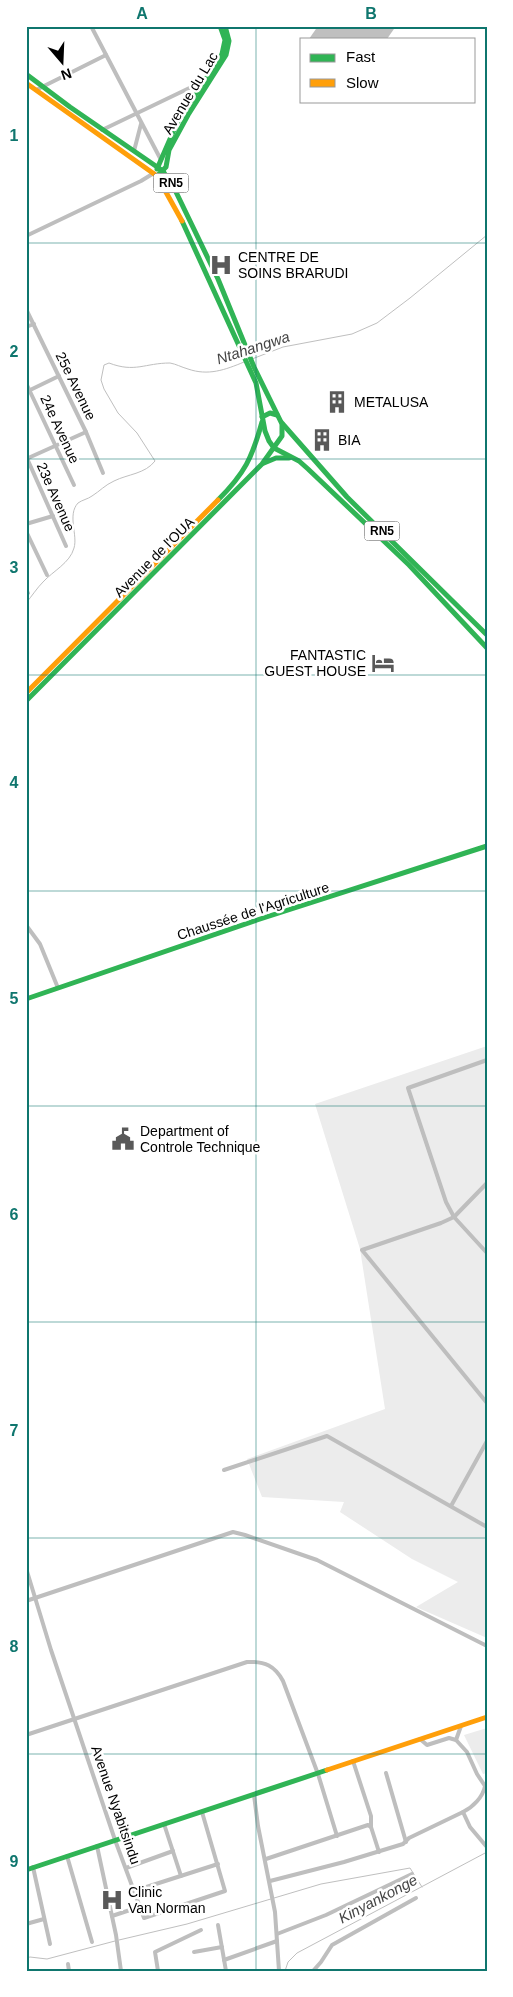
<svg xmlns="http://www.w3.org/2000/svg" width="513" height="1997" viewBox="0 0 513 1997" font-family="Helvetica,sans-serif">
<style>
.green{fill:#ececec}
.water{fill:#bfbfbf}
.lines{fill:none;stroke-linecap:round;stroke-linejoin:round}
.stream{stroke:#bfbfbf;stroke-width:1}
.street{stroke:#bebebe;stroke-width:4}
.fast{stroke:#30b455;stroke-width:5}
.slow{stroke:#ff9f0a;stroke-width:5}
.grid{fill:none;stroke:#0f766e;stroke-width:1;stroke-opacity:0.55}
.labels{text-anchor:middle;stroke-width:5;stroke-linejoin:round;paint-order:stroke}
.shield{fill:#fff;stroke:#4c4c4c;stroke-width:1}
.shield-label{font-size:12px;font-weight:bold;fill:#000}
.street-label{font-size:14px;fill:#000;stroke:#fff}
.poi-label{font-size:14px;fill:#000;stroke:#fff;text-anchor:start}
.water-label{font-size:15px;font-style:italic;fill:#444;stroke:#fff}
.neatline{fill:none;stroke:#0f766e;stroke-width:2}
.grid-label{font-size:16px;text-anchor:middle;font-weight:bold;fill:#0f766e}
</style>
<rect width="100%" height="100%" fill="#fff"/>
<g class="green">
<polygon points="487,1046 487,1638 416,1607 458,1582 412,1559 340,1512 344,1502 262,1497 247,1459 385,1409 360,1249 315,1104"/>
<polygon points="487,1728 487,1773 483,1774 464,1735"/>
</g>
<polygon class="water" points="318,26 396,26 387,39 309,39"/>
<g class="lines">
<g class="stream">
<polyline points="252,359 283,347 352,334 377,323 410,298 487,235"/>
<path d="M 26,603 C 32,596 37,588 43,582 C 53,571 70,563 74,548 C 78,535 67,515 78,503 C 82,500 88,499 92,496 C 100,491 105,485 114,481 C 128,474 145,474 155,461 L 137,433 L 118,413 L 104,389 L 101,380 L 104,365 L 109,363 C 135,373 145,363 170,363 C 176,364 181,367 188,369 C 208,376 225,370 244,362"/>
<polyline points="119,1940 187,1924 321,1884 410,1868 422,1887"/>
<polyline points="26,1958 30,1957 47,1959 115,1941"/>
<polyline points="285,1971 288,1962 297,1953 487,1852"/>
</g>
<g class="street">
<polyline points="91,26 161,160"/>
<polyline points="36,90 106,55"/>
<polyline points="102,130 204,81"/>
<polyline points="134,151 141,124"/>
<polyline points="26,236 141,181 154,173"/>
<polyline points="26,309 86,432 103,473"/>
<polyline points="26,327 34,324"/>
<polyline points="26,383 74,485"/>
<polyline points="26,392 59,376"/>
<polyline points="26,456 66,546"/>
<polyline points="26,459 86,432"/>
<polyline points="26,524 53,516"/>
<polyline points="26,531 47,575"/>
<polyline points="26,590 28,593"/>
<polyline points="26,925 40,944 58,988"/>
<polyline points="487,1060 408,1088 446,1202 454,1217 487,1253"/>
<polyline points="487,1183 454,1217 441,1223 362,1250 487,1403"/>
<polyline points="224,1470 327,1436 487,1527"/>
<polyline points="451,1506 487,1441"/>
<polyline points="26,1568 51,1650 115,1840 144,1918 225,1891 202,1812"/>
<polyline points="26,1601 233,1532 245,1535 317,1560 487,1646"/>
<path d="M 26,1735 L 247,1662 C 265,1661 275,1666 283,1681 L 318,1774 L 337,1836"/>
<path d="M 420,1739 L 427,1745 L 449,1738 L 456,1740 L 467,1752 L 477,1774 L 485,1786 C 483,1797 473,1807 463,1812"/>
<polyline points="456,1740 461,1726"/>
<polyline points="353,1761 371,1816 371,1827"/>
<polyline points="386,1773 406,1842"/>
<polyline points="254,1795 258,1826 275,1912 279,1971"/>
<polyline points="164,1824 181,1876"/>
<polyline points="97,1846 116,1935 121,1971"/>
<polyline points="67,1856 92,1942"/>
<polyline points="266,1859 368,1825 371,1827 379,1852"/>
<polyline points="33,1867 50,1944"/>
<polyline points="126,1868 173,1851"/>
<polyline points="270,1881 344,1862 403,1844 409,1838 463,1812 470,1827 486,1846"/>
<polyline points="134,1891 218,1864"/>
<polyline points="112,1916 139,1907"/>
<polyline points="26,1924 44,1919"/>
<polyline points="218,1925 226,1971"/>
<polyline points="277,1934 326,1915 412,1874"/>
<polyline points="194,1952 222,1947"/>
<polyline points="224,1960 277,1941"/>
<polyline points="68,1964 69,1971"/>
<polyline points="158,1971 155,1952 201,1930"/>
<polyline points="313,1971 321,1962 332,1945 416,1898"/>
</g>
<g class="fast">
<polyline points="26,74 70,107 163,171 176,192 218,279 254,367 281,422 347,497 487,635"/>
<polyline points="157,169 177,123 222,54 225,40 220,26"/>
<polyline points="157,176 166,167 169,150 188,115 226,55 229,41 225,26"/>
<polyline points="182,221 256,383 265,431 269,441 274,448 299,461 308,469 409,565 487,648"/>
<polyline points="262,417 270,413 277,415"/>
<polyline points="264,463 276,458 289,458"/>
<path d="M 218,500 C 245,473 252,458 262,422"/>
<polyline points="26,701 262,464 282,436 282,424"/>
<polyline points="26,999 257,920 487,846"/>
<polyline points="26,1870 327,1770"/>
</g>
<g class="slow">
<polyline points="26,83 157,176 182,221"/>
<polyline points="26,693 218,500"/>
<polyline points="327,1770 487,1717"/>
</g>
</g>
<path class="grid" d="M 256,26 L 256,1971M 26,243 L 487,243M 26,459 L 487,459M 26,675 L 487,675M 26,891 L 487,891M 26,1106 L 487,1106M 26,1322 L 487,1322M 26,1538 L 487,1538M 26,1754 L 487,1754"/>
<defs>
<symbol id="hospital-bare" viewBox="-9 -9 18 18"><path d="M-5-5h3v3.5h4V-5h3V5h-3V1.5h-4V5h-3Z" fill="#595959" stroke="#fff" stroke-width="2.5" paint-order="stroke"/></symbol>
<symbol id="building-bare" viewBox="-9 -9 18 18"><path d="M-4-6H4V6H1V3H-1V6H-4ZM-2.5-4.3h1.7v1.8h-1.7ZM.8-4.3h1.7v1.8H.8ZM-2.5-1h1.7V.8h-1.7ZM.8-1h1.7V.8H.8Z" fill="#595959" stroke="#fff" stroke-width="2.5" paint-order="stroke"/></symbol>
<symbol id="hotel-bare" viewBox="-9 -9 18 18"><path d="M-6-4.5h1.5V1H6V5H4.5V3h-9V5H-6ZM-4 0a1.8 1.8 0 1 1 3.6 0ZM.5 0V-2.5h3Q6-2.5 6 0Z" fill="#595959" stroke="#fff" stroke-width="2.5" paint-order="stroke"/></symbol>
<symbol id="civic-bare" viewBox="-9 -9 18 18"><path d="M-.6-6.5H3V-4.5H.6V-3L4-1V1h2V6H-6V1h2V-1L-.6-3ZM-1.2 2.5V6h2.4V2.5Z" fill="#595959" stroke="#fff" stroke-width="2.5" paint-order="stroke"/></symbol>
</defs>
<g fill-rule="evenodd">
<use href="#hospital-bare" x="205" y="249" width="32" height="32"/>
<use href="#building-bare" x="321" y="386" width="32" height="32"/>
<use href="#building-bare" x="306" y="424" width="32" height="32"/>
<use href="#hotel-bare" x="367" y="647" width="32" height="32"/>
<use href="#civic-bare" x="107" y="1123" width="32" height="32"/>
<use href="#hospital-bare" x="96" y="1884" width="32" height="32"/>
</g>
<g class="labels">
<g class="shield">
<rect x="153.5" y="173.5" width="35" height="19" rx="4"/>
<rect x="364.5" y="521.5" width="35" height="19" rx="4"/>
</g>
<g class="shield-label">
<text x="171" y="187">RN5</text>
<text x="382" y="535">RN5</text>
</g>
<g class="street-label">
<text transform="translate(190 93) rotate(-59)" y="5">Avenue du Lac</text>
<text transform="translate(76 386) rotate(64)" y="5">25e Avenue</text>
<text transform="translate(60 429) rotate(65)" y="5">24e Avenue</text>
<text transform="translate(56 497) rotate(66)" y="5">23e Avenue</text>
<text transform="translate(154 557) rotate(-45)" y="5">Avenue de l'OUA</text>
<text transform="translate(253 911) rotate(-18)" y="5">Chaussée de l'Agriculture</text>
<text transform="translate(116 1805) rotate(71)" y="5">Avenue Nyabitsindu</text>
</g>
<g class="poi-label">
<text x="238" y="262">CENTRE DE<tspan x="238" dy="16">SOINS BRARUDI</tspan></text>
<text x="354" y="407">METALUSA</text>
<text x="338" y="445">BIA</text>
<text x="366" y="660" text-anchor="end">FANTASTIC<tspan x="366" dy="16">GUEST HOUSE</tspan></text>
<text x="140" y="1136">Department of<tspan x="140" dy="16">Controle Technique</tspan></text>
<text x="128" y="1897">Clinic<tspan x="128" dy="16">Van Norman</tspan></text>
</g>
<g class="water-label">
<text transform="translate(253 348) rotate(-18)" y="5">Ntahangwa</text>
<text transform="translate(378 1899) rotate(-28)" y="5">Kinyankonge</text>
</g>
</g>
<rect width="513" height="1997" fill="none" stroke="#ffffff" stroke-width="55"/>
<rect x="300" y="38" width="175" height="65" fill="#ffffff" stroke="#999999"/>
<rect x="310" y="54" width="25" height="8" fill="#30b455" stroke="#999999"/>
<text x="346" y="62" font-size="15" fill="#000000">Fast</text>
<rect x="310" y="79" width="25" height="8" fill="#ff9f0a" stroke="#999999"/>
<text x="346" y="88" font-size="15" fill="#000000">Slow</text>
<g transform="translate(62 62) rotate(161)" stroke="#ffffff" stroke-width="4" paint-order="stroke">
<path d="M0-4L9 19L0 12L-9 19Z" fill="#000000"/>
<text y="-8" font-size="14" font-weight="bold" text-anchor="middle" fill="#000000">N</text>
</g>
<rect x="28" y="28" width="458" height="1942" class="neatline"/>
<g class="grid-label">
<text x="142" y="19">A</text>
<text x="371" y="19">B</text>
<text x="14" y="141">1</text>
<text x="14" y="357">2</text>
<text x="14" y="573">3</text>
<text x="14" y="788">4</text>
<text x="14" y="1004">5</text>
<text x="14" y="1220">6</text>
<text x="14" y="1436">7</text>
<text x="14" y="1652">8</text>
<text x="14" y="1867">9</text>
</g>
</svg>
